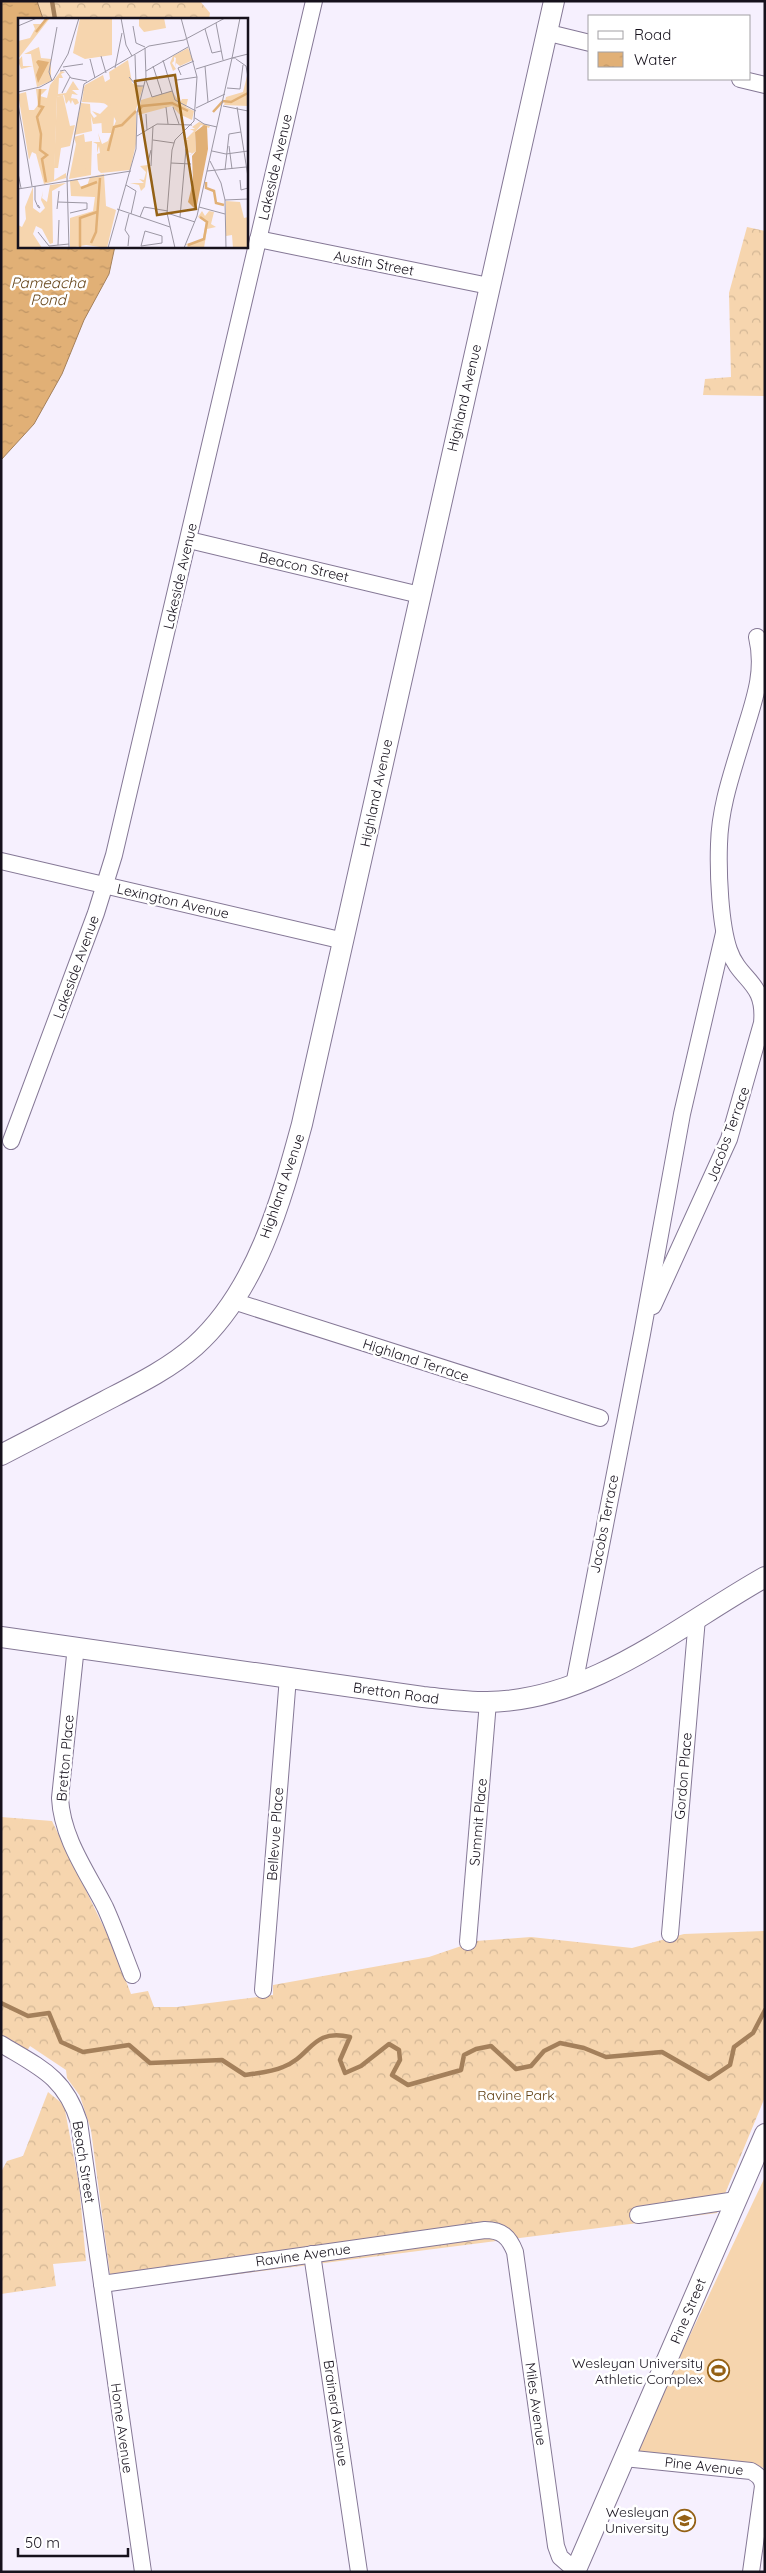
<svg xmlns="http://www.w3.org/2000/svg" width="766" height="2573" viewBox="0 0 766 2573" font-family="Quicksand,sans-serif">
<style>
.forest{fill:url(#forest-crowns)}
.pitch{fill:#f6d5ae}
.water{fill:url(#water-ripples);stroke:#a4805b}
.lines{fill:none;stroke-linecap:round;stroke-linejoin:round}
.stream{stroke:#a4805b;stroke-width:4.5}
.minor-casing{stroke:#857896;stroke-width:18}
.tertiary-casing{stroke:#857896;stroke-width:22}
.minor{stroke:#fff;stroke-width:16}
.tertiary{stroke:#fff;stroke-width:20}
.labels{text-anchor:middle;stroke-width:5;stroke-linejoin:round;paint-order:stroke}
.street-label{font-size:14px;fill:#16111c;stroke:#fff}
.park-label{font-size:14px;fill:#624114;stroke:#fff}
.poi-label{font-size:14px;fill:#16111c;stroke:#fff;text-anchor:end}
.water-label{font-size:15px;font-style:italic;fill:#67461a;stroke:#fff}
.inset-river{fill:none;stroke:#e1b076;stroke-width:2.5}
.inset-road{fill:none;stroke:#9c97a4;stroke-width:1}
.view{fill:#946115;fill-opacity:0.15;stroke:#946115;stroke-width:2.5}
.inset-edge{fill:none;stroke:#16111c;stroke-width:2.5}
</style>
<defs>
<pattern id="forest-crowns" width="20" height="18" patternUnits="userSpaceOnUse" patternTransform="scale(1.25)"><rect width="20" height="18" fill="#f6d5ae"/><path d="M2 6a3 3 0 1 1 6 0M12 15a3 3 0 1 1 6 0" fill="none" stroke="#d2b695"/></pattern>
<pattern id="water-ripples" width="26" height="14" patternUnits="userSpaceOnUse" patternTransform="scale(1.25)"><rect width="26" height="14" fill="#e1b076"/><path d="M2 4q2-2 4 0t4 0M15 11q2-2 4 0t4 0" fill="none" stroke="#c09666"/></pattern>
</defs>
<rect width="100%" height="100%" fill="#f6f0fe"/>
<g class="forest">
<polygon points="37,1 200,1 210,13 209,19 43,19"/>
<polygon points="747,227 765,231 765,396 703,395 705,379 731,377 729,293"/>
<polygon points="1,1817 52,1821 111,1942 131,1994 148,1991 154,2007 177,2007 273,1995 273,1985 429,1957 476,1941 531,1937 632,1948 684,1934 765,1931 765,2097 717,2213 112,2290 91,2130 80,2096 67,2078 66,2070 30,2046 27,2051 1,2036"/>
<polygon points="48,2092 64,2105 79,2184 86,2261 53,2264 56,2286 1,2294 1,2172 7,2161 23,2156"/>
</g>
<polygon class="pitch" points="765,2177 765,2468 635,2451"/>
<polygon class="water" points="1,1 37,1 43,19 19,19 19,246 115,246 109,274 84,320 62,374 34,424 1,460"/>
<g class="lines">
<g class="stream">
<polyline points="52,1 55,19"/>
<path d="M 1,2003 L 28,2016 L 49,2013 L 61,2042 L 83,2052 L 129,2045 L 150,2063 L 222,2060 L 245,2075 C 258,2073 272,2072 283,2067 C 312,2056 311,2028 350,2037 L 340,2060 L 345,2073 L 361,2066 L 389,2044 L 399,2050 L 400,2060 L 392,2075 L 408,2085 L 461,2070 L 464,2055 L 476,2049 L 491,2046 L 516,2069 L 531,2066 L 544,2051 L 560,2043 L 584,2048 L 606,2057 L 662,2052 L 709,2079 L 730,2065 L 734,2047 L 753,2033 L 765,2010"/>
</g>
<defs>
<g id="minor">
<polyline points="549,33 590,43"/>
<polyline points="740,79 765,85"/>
<polyline points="258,239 489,286"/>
<polyline points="189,540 420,595"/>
<polyline points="1,861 344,941"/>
<polyline points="11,1141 96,913 114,855 314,1"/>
<polyline points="233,1301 600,1418"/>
<path d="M 653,1306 L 729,1139 L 762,1023 C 766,981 740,982 729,950 C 720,924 718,873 719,844 C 720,804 734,768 745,730 C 755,698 765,670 757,637"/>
<path d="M 76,1646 L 60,1798 C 62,1838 87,1872 105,1907 C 115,1929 123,1952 132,1975"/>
<polyline points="574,1685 642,1334 682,1114 724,933"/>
<polyline points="670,1934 697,1618"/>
<polyline points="468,1942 488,1702"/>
<polyline points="263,1990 288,1677"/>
<path d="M 1,2044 C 39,2067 65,2077 79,2122 L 143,2572"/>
<polyline points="638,2215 736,2200"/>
<polyline points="312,2254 359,2572"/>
<path d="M 102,2284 L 485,2230 C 502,2230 509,2237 515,2252 L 556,2546 L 560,2557 L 575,2570"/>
<path d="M 624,2458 L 751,2471 C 758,2475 762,2478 763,2486 L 751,2572"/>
</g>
<g id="tertiary">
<path d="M 1,1455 C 36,1437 70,1419 105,1401 C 136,1385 169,1369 195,1346 C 257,1290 281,1201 302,1124 L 554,1"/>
<path d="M 1,1637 L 423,1697 C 444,1699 465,1702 487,1702 C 591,1701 678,1626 765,1577"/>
<polyline points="575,2572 765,2134"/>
</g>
</defs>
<use href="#minor" class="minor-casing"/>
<use href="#tertiary" class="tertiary-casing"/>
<use href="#minor" class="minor"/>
<use href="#tertiary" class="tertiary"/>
</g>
<defs>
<symbol id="stadium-ring" viewBox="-11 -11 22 22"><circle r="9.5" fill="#fff" stroke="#946115" stroke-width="1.5"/><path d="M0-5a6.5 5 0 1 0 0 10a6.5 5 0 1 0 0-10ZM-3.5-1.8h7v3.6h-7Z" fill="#946115"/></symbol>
<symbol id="university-ring" viewBox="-11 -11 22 22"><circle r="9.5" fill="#fff" stroke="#946115" stroke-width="1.5"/><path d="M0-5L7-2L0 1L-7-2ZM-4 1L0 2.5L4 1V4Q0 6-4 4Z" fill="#946115"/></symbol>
</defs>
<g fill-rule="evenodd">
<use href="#stadium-ring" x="706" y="2358" width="25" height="25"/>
<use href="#university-ring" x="672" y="2508" width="25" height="25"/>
</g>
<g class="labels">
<g class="street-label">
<text transform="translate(275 167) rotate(-77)" y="5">Lakeside Avenue</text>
<text transform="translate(374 263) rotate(11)" y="5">Austin Street</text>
<text transform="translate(464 398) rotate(-77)" y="5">Highland Avenue</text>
<text transform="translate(304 567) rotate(13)" y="5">Beacon Street</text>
<text transform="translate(180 576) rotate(-77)" y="5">Lakeside Avenue</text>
<text transform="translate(376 793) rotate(-78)" y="5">Highland Avenue</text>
<text transform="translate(173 901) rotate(13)" y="5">Lexington Avenue</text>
<text transform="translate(76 967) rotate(-70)" y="5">Lakeside Avenue</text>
<text transform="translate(728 1134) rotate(-70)" y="5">Jacobs Terrace</text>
<text transform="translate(282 1186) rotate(-71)" y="5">Highland Avenue</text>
<text transform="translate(416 1360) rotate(18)" y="5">Highland Terrace</text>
<text transform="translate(604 1524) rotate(-79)" y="5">Jacobs Terrace</text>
<text transform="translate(396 1693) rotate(8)" y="5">Bretton Road</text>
<text transform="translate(65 1758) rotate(-85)" y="5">Bretton Place</text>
<text transform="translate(683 1776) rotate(-85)" y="5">Gordon Place</text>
<text transform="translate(478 1822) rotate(-85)" y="5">Summit Place</text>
<text transform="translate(275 1834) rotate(-86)" y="5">Bellevue Place</text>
<text transform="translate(84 2162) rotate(81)" y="5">Beach Street</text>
<text transform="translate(303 2255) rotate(-8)" y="5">Ravine Avenue</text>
<text transform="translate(688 2311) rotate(-67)" y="5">Pine Street</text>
<text transform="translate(536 2404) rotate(82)" y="5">Miles Avenue</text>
<text transform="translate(336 2413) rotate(82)" y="5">Brainerd Avenue</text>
<text transform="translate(122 2428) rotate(82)" y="5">Home Avenue</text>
<text transform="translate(704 2466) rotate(6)" y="5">Pine Avenue</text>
</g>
<g class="park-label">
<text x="516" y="2100">Ravine Park</text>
</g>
<g class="poi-label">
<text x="703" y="2368">Wesleyan University<tspan x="703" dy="16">Athletic Complex</tspan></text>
<text x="669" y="2517">Wesleyan<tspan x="669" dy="16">University</tspan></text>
</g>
<g class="water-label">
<text x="48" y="288">Pameacha<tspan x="48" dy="17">Pond</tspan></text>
</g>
</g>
<g transform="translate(18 18)">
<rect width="230" height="230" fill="#f6f0fe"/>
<path d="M 121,0 L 146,0 L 148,10 L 126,14 L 121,8 ZM 170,30 L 175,42 L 162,48 L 158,45 L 157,49 L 158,40 L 156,39 L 156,43 L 154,45 L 158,51 L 155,53 L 152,45 L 155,38 ZM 66,69 L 89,71 L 118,95 L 118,126 L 112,152 L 83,155 L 80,152 L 79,136 L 82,135 L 81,128 L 79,135 L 79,126 L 75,124 L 82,124 L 80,115 L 84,126 L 90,123 L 98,103 L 95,97 L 85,97 L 84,105 L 75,106 L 72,94 L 76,100 L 79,98 L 74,93 L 82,96 L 90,88 L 86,85 L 64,84 ZM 45,77 L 52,108 L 57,107 L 52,128 L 43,130 L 40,150 L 36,150 L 39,79 ZM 63,85 L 72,86 L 74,113 L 56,117 ZM 66,116 L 67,124 L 74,123 L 73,157 L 51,161 L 58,126 L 56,119 Z" fill="#f6d5ae"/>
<path d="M 29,0 L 32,0 L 0,41 L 0,23 L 12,20 L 17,11 L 15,6 L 23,6 ZM 21,29 L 23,40 L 33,41 L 33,63 L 19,69 L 15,48 L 3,51 L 0,43 L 4,38 L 5,48 L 15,48 L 13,36 L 6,36 ZM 43,53 L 47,54 L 43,56 L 45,60 L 41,60 L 40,76 L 48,75 L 55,63 L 61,72 L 54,72 L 60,77 L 54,76 L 53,80 L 59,81 L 61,85 L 57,87 L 54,82 L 53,86 L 51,82 L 48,86 L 46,77 L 39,79 L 36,162 L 48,155 L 48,160 L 26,166 L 18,136 L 14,134 L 11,142 L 0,76 L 8,74 L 11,92 L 16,92 L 20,87 L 18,71 L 29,71 L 22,78 L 29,80 L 32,67 ZM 229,58 L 230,88 L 206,87 L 208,79 L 225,74 ZM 154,73 L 162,85 L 164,81 L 170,81 L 168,89 L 176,93 L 174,102 L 161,96 L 154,88 L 120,97 L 123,82 ZM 181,104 L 192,108 L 191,110 L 183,107 L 177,114 L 178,133 L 171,138 L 174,135 L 168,134 L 168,122 L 171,122 L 168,121 L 176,113 L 172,111 L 177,111 L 174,109 ZM 130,147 L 127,169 L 123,173 L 121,167 L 112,165 L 126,165 L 121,161 L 126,162 L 128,154 L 122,148 ZM 86,156 L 88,188 L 98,192 L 89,230 L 68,227 L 52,230 L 52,200 L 75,193 L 77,179 L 53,178 L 52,163 L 59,161 L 63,169 L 69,168 L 72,159 ZM 48,165 L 34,173 L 35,225 L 32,226 L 24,211 L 18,208 L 15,216 L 24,230 L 0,230 L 0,207 L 4,209 L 8,201 L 7,189 L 15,169 L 15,190 L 22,195 L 27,190 L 23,182 L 25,173 L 24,180 L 29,184 L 32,167 ZM 184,193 L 187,198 L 191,193 L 196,194 L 193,206 L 198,209 L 189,211 L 186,230 L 170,230 L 168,226 L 181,224 L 185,220 L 188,204 L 180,199 Z" fill="#f6d5ae"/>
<path d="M 62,0 L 94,0 L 94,37 L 67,41 L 55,35 Z" fill="#f6d5ae"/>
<path d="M 110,42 L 114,65 L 125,69 L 117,95 L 96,98 L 95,115 L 84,115 L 83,97 L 93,97 L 92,86 L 83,85 L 76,75 L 65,73 L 67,67 L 85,57 L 87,64 L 92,61 L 91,54 ZM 56,141 L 63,142 L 63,147 L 68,148 L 67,157 L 55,157 ZM 208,183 L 222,184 L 226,200 L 230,199 L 230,230 L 215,230 L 214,217 L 208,218 Z" fill="#f6d5ae"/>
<path d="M 20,42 L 31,44 L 20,65 L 18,57 L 21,49 L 18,44 ZM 186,107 L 189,108 L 190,131 L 178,192 L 170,184 L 175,164 L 174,138 L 178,133 L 177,114 Z" fill="#e1b076"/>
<path class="inset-river" d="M 18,14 L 29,0M 22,71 L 21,88 L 25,89 L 19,99 L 23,116 L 22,132 L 29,137 L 24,141 L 28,164M 120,94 L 124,88 L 154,85 L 170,93M 195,94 L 205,83 L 213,84 L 230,75M 90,133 L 96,109 L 104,107 L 118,93M 188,164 L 188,170 L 196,173 L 198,185 L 206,187M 63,170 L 79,164M 73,225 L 78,214 L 82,160M 170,227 L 186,221 L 189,204 L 182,199M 62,229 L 62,200 L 79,194"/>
<path class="inset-road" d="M 103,0 L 108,27 L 114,38M 198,5 L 205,42M 0,8 L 19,0M 115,8 L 118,25 L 127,29M 187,11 L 194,35 L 203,33M 117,37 L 118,66M 83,38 L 88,55M 214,40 L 230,36M 72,41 L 77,60M 218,41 L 228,48 L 230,59M 145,42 L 157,82 L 178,93M 135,48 L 144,76M 187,48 L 190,84M 45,49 L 65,46M 97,50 L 104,15M 178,51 L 214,40 L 222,0M 42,53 L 47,52 L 53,60 L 69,63M 128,53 L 170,29M 163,57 L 160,50 L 176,43M 111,59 L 119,68 L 126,68M 128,62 L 134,79 L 154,73M 159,62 L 179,59M 34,63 L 31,54 L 39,9M 209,70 L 222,71 L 225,47M 0,74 L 22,69 L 35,62 L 50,36 L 61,0M 44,75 L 52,59M 0,86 L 14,168M 205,88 L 230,93M 148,89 L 150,106M 155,89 L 161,106M 219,89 L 230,159M 178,90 L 207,76M 128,96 L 129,112M 177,100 L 186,106 L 199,109M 119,118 L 139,106 L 174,107M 135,122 L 156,125M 211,128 L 214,151M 133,132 L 130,144 L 134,164M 194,133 L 208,136 L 230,133M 192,143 L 203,165 L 207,182 L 230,181M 153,145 L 173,146M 133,148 L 135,108M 207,152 L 211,116 L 223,114M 189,153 L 228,149M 0,155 L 3,170M 222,162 L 223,172 L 230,170M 108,167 L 118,173 L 113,196M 17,168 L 17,182 L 20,189 L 22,190 L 20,187M 0,171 L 113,153M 207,182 L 208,230M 40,184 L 69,185 L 69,191 L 52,195M 181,189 L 207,196M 39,191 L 41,173M 99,191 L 152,209M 149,195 L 177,204M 122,199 L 126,189 L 150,193M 162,199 L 168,131M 127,213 L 144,218 L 144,225 L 123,228 ZM 20,214 L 31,228 L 51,226M 40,227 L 41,202M 110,228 L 111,218 L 107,212 L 111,196M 51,230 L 49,159 L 66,66 L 131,28 L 166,22 L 207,0M 90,230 L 118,131 L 119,95 L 128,59 L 127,30M 157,230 L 149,195 L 154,132 L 157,122 L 176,103 L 179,59 L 163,0M 166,230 L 179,198 L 214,40 L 218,40"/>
<path class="view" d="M 157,57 L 178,191 L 139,197 L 117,63 Z"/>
<rect width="230" height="230" class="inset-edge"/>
</g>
<rect width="766" height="2573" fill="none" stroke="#16111c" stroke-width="5"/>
<rect x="588" y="15" width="162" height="65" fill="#ffffff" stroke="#a2a0a4"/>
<rect x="598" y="31" width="25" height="8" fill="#ffffff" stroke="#a2a0a4"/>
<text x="634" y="40" font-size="15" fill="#16111c">Road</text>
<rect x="598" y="52" width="25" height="15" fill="url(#water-ripples)" stroke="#a2a0a4"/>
<text x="634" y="65" font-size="15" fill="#16111c">Water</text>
<path d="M18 2548v8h110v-8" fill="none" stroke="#16111c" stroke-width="2.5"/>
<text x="25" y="2548" font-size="15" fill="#16111c" stroke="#ffffff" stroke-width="4" paint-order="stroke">50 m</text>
</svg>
